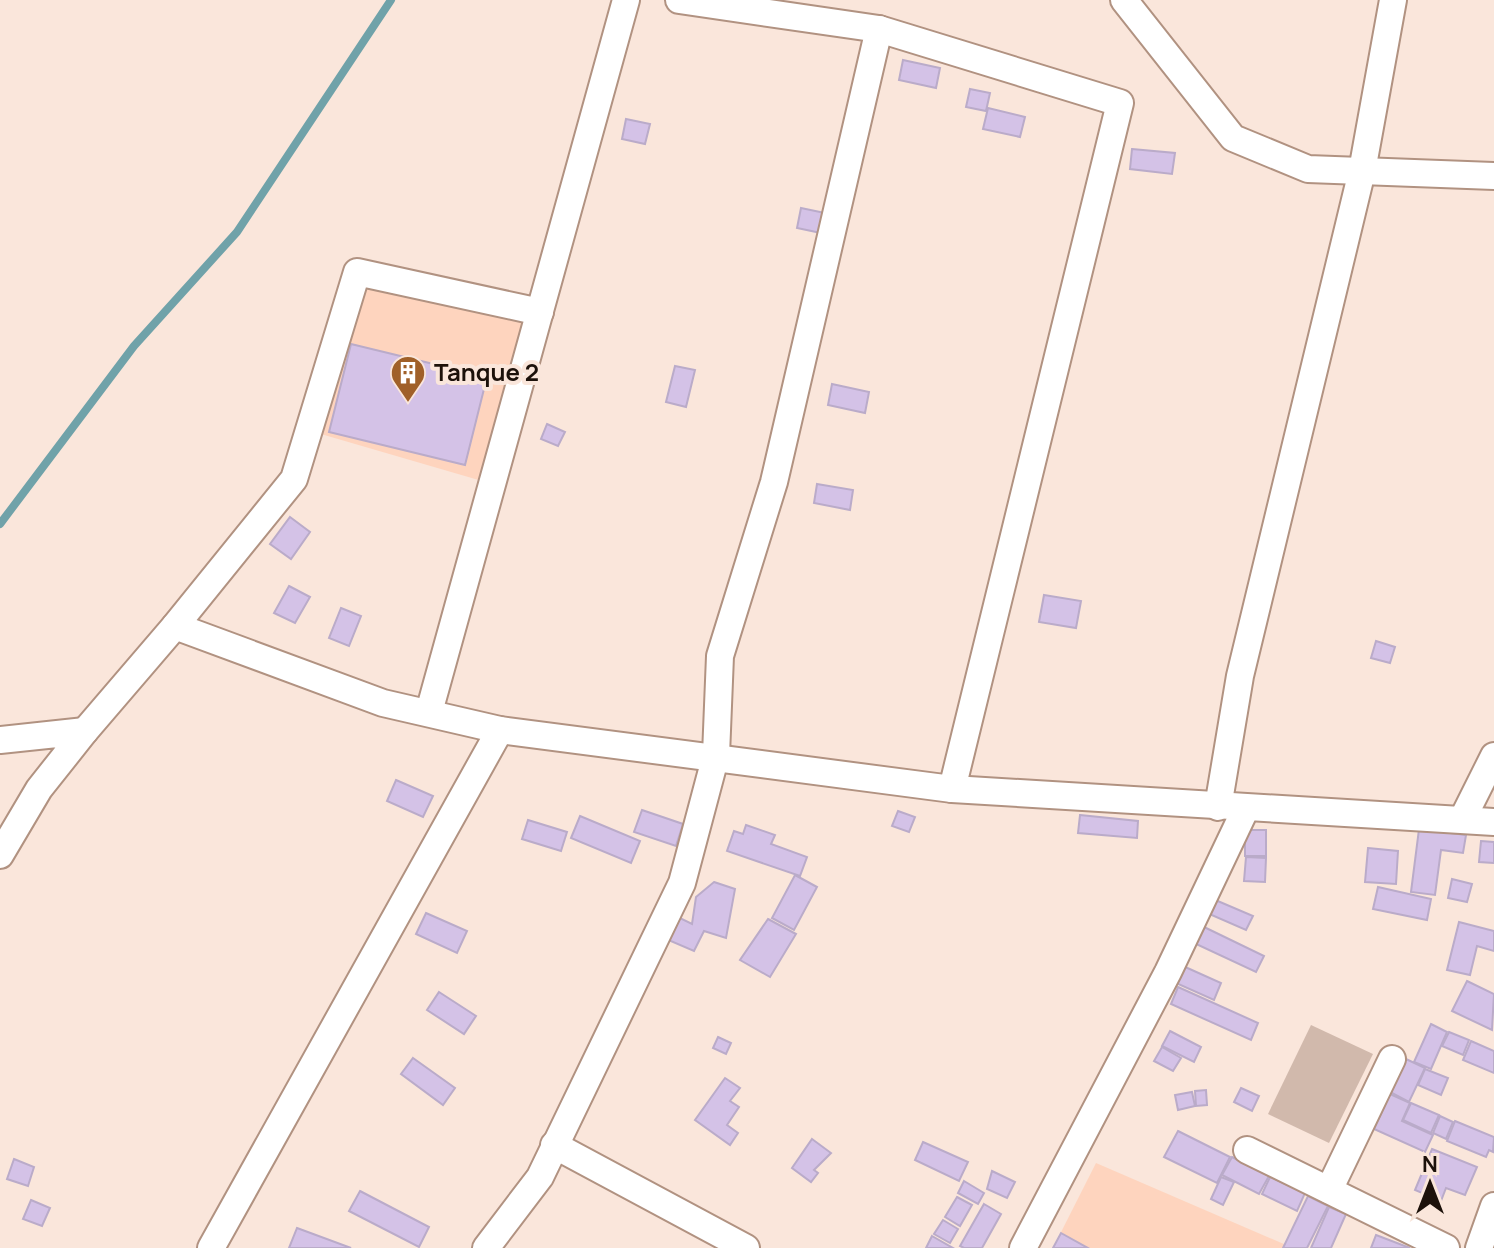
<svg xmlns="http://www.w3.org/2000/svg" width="1494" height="1248" viewBox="0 0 1494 1248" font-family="Manrope,sans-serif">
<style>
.built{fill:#fed4be}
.green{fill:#d1b9ac}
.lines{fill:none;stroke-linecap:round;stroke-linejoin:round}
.stream{stroke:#70a2a9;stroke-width:8}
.building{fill:#d4c2e7;stroke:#baabc9;stroke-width:2}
.minor-casing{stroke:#b19281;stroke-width:30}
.minor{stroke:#fff;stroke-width:26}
.labels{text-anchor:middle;stroke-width:8;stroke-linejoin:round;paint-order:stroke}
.poi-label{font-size:24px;font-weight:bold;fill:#1c110a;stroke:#fae6db;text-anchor:start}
</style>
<rect width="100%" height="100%" fill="#fae6db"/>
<g class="built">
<polygon points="362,280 525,322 482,481 314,432"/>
<polygon points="1096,1163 1293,1248 1053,1248"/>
</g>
<polygon class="green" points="1311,1025 1373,1054 1329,1143 1268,1114"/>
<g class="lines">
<polyline class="stream" points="0,524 134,346 237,232 391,0"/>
</g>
<g class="building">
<polygon points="903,60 940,68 936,88 899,80"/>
<polygon points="970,89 990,93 986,111 966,107"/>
<polygon points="988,108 1025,117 1020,137 983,129"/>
<polygon points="626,119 650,124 645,144 622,139"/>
<polygon points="1132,149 1175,153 1172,174 1130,169"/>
<polygon points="801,208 825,213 821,233 797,228"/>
<polygon points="351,344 487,377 465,465 329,432"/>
<polygon points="675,366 695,370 686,407 666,402"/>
<polygon points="832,384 869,392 865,413 828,405"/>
<polygon points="547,424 565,432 558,446 541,439"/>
<polygon points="817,484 853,490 850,510 814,503"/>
<polygon points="290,517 310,532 291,559 270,544"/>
<polygon points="289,586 310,597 295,623 274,613"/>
<polygon points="1044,595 1081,601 1076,628 1039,622"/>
<polygon points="341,608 361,616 349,646 329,638"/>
<polygon points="1376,641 1395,647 1390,663 1371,658"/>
<polygon points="396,780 433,796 423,817 387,801"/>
<polygon points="642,810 683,824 676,846 634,832"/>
<polygon points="898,811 915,817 909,832 892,826"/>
<polygon points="1080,815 1138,821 1137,838 1078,833"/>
<polygon points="580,816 640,841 631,863 571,838"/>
<polygon points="528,820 567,832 561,851 522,839"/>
<polygon points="746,825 775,835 771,844 807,857 800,876 727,851 734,831 743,834"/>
<polygon points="1419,829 1466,835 1463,853 1441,850 1435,895 1411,892"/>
<rect x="1245" y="830" width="21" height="26"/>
<polygon points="1481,841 1494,842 1494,863 1479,862"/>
<polygon points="1368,848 1398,851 1396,884 1365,882"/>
<polygon points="1246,857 1266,858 1265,882 1244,881"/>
<polygon points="795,875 817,887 794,930 772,918"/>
<polygon points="1452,879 1472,884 1467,902 1448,898"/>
<polygon points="714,882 735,889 726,938 704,931 694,951 666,939 676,916 692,924 696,897"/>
<polygon points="1378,887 1431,899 1427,920 1373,909"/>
<polygon points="1213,899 1253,916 1246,930 1207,913"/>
<polygon points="426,913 467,931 457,953 416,934"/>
<polygon points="768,919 796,934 770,977 740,960"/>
<polygon points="1459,922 1494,931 1494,951 1477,946 1470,975 1447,970"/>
<polygon points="1202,926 1264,956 1256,972 1194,943"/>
<polygon points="1183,966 1221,983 1214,1000 1176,983"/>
<polygon points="1467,981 1494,994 1492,1030 1452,1011"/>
<polygon points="1178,987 1258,1023 1251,1040 1171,1004"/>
<polygon points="439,992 476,1016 464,1034 427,1010"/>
<polygon points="1431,1024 1447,1032 1431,1069 1414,1062"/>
<polygon points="1170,1031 1201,1047 1194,1062 1162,1046"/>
<polygon points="1449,1032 1469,1040 1463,1055 1442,1046"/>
<polygon points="718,1037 731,1043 726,1054 713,1048"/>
<polygon points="1471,1041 1494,1051 1494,1073 1463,1060"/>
<polygon points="1162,1047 1181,1058 1173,1071 1154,1061"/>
<polygon points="413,1058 455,1088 443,1105 401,1074"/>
<polygon points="1406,1059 1425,1068 1409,1102 1390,1092"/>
<polygon points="1425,1069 1448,1078 1441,1095 1418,1085"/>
<polygon points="725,1078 740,1088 730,1101 739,1107 727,1125 738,1133 730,1145 695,1120"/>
<polygon points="1241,1088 1259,1096 1252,1111 1234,1102"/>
<polygon points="1206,1090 1207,1105 1196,1106 1195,1091"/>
<polygon points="1192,1092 1195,1106 1178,1110 1175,1095"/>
<polygon points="1390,1094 1410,1103 1402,1121 1433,1135 1425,1152 1374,1129"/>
<polygon points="1411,1103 1439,1115 1431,1133 1403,1120"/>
<polygon points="1440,1116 1453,1122 1446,1139 1433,1133"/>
<polygon points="1455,1121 1494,1137 1493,1152 1489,1150 1486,1157 1447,1141"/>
<polygon points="1178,1131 1230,1157 1217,1183 1164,1157"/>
<polygon points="812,1139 831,1153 814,1170 818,1173 811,1182 792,1168"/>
<polygon points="923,1142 968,1162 959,1181 915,1160"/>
<polygon points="1432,1149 1477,1167 1465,1195 1446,1188 1441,1201 1415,1190"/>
<polygon points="1232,1157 1269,1176 1259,1194 1222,1175"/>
<polygon points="14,1159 34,1167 28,1186 7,1179"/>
<polygon points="992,1171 1015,1182 1007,1198 987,1189"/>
<polygon points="1221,1177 1234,1182 1223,1205 1211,1199"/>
<polygon points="1270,1177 1305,1193 1297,1211 1262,1194"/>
<polygon points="964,1181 984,1193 978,1204 958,1193"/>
<polygon points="360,1191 429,1227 419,1247 349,1211"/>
<polygon points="1308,1196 1328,1206 1307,1248 1283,1248"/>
<polygon points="957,1197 972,1205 960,1226 945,1217"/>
<polygon points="31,1200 50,1208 42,1226 23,1219"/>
<polygon points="984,1204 1001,1214 982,1248 964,1248 960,1246"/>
<polygon points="1329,1207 1346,1214 1331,1248 1311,1248"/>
<polygon points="943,1220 958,1229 950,1243 934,1234"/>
<polygon points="297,1228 351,1248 289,1248"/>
<polygon points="1061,1233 1088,1248 1053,1248"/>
<polygon points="1376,1235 1410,1248 1371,1248"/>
<polygon points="932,1236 953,1248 926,1248"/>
</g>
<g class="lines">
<defs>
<g id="minor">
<polyline points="679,0 879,29 1120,103 952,789"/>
<polyline points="1124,0 1233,138 1308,169 1494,176"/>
<polyline points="175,626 294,479 357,272 540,312"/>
<polyline points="429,712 626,0"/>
<polyline points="85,731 175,626 383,703 500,730 952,789 1494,822"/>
<polyline points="0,740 85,731 39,789 0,855"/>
<polyline points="1218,807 1240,676 1362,171 1393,0"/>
<polyline points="1463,818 1494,756"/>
<polyline points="554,1145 746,1248"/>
<polyline points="1247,1150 1446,1248"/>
<polyline points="1329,1190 1392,1059"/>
<polyline points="211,1248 500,730"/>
<polyline points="486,1248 540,1177 682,883 716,755 720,656 774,482 879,29"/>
<polyline points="1023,1248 1168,972 1246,808"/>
<polyline points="1479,1248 1494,1206"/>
</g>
</defs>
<use href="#minor" class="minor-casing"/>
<use href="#minor" class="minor"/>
</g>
<defs>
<symbol id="building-pin" viewBox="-11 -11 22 30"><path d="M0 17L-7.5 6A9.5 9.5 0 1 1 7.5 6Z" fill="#a06029" stroke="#fae6db"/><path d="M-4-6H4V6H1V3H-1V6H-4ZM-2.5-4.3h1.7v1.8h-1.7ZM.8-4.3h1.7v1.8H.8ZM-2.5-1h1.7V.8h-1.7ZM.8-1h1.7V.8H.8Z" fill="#fff"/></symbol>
</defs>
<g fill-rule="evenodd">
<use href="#building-pin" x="388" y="353" width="40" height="54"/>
</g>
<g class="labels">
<g class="poi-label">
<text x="434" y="381">Tanque 2</text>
</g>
</g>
<g transform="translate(1430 1184)" stroke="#fae6db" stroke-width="6" paint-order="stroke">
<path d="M0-6L14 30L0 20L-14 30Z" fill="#1c110a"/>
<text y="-12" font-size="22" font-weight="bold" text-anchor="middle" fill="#1c110a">N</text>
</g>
</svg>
